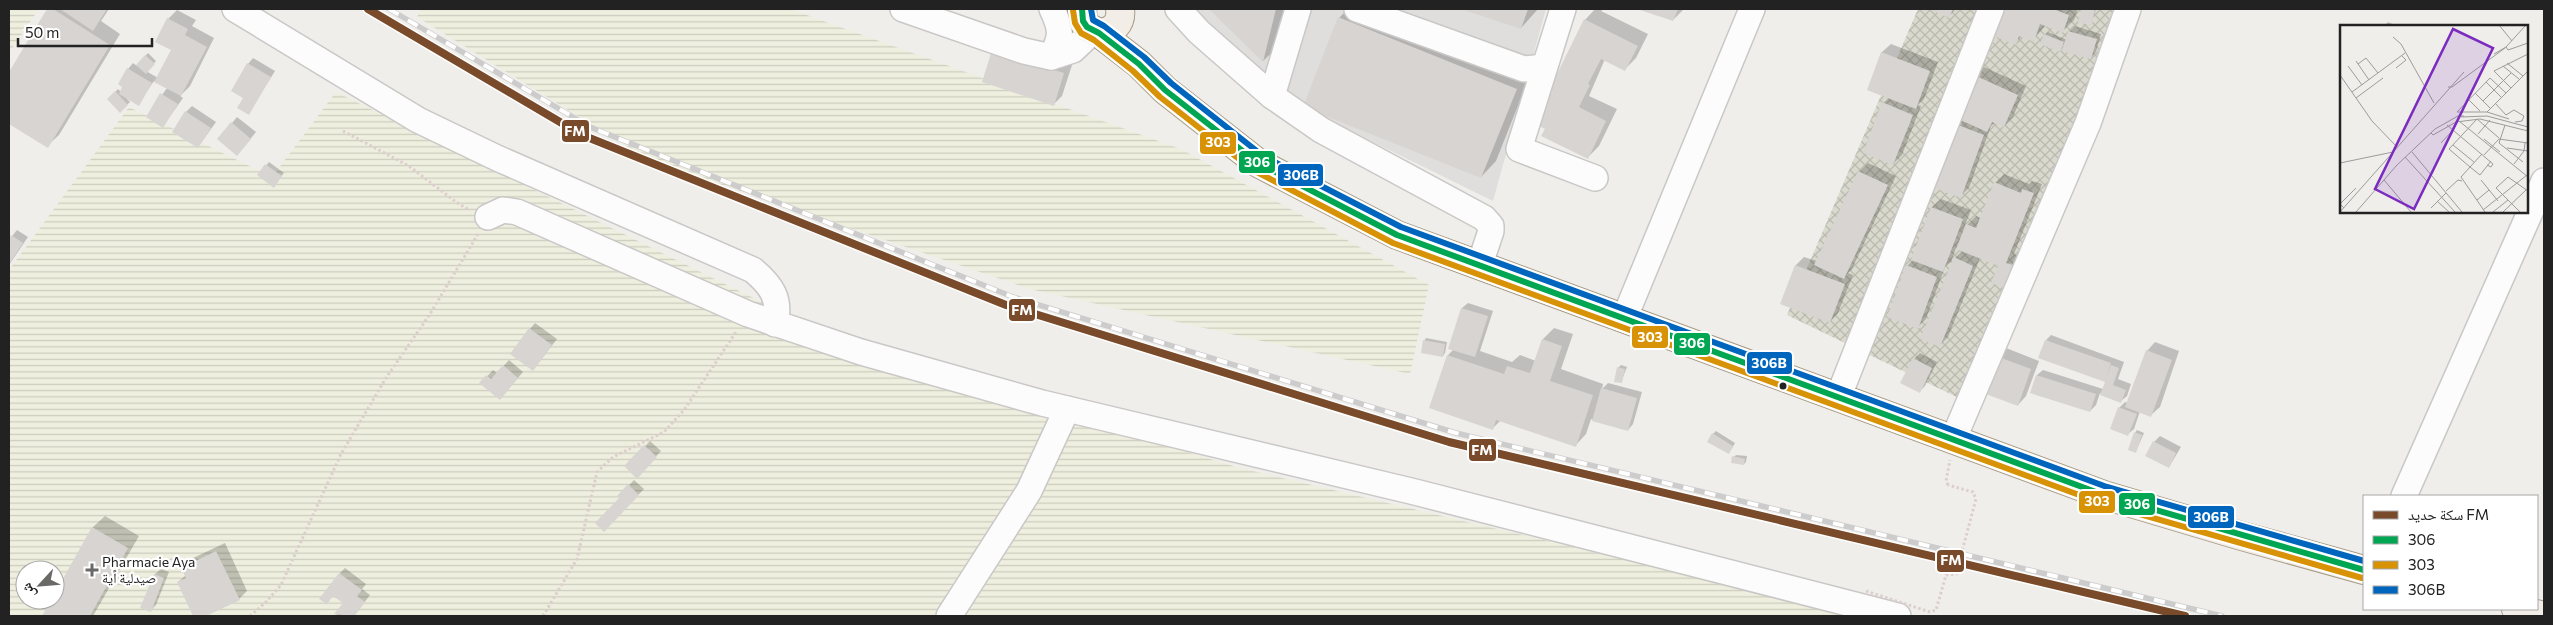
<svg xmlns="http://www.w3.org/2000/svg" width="2553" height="625" viewBox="0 0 2553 625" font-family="Commissioner,'Noto Naskh Arabic',sans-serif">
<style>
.residential{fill:#dfdedc}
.construction{fill:url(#construction-cross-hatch)}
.farmland{fill:url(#farmland-rules);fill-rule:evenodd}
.shadow{fill:#0003}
.building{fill:#d7d4d2}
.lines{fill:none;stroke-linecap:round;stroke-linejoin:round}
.minor-casing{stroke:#c9c8c7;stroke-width:28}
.major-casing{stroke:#a79c86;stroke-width:30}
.path{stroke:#dccecd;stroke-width:3;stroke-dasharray:2.5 2.5;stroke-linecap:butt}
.minor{stroke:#fdfcfc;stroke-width:25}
.major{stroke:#f3ede7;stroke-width:28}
.rail-casing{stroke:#ccc;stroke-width:5.5}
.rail{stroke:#fff;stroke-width:4;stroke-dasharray:11;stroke-linecap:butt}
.path-bridge{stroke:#dccecd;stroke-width:3;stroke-dasharray:2.5 2.5;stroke-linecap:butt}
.bus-1-casing{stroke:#fff;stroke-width:10}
.bus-2-casing{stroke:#fff;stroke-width:10}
.bus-3-casing{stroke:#fff;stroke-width:10}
.bus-1{stroke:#00a651;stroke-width:6}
.bus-2{stroke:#d79205;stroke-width:6}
.bus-3{stroke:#0065bd;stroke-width:6}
.rail-1-casing{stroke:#fff;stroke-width:11}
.rail-1{stroke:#7a4b2a;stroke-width:8}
.bus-dot{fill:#222;stroke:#fff;stroke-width:2}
.poi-dot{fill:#6a6968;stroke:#fff;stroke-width:2}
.labels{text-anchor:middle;stroke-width:4.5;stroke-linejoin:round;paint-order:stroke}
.poi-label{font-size:14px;fill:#222;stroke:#fff;text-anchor:start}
.inset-road{fill:none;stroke:#9e9c9b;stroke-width:1}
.view{fill:#7b2cbf;fill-opacity:0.15;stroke:#7b2cbf;stroke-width:2.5}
.inset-edge{fill:none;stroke:#222;stroke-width:2.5}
.line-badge{stroke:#fff;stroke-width:2}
.badge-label{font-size:14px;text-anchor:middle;font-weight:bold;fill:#fff}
</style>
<defs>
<pattern id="construction-cross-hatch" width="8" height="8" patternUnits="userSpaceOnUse" patternTransform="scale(1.25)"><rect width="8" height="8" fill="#d9d9cd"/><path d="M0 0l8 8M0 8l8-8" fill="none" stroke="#babab0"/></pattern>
<pattern id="farmland-rules" width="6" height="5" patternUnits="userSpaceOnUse" patternTransform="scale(1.25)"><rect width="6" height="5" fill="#efefdf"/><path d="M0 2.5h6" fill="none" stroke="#cdcdbf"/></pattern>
</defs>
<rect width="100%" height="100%" fill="#f0eeeb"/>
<polygon class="residential" points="1193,9 1546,9 1493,201 1271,92"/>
<polygon class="construction" points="1918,9 2122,9 1969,403 1787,315"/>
<g class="farmland">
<polygon points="9,9 39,9 9,53"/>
<polygon points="421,9 790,9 1181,149 1429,285 1410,374 1030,289 649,160 417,17"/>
<path d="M 336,92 L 863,352 L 1236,467 L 1864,616 L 9,616 L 9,270 L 129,107 L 272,177 ZM 25,570 L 55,570 L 55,600 L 25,600 Z"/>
</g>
<g class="shadow">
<polygon points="49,9 109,9 101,21 120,34 59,135 47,146 9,122 9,74"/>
<polygon points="1210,9 1287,9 1279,46 1263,61"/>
<polygon points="1348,9 1531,73 1496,161 1481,177 1339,18"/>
<polygon points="1464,9 1538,9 1521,28"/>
<polygon points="1593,9 1604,9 1601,11 1648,34 1636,58 1625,69 1605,59 1589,96 1617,109 1599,146 1588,157 1543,135 1585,20 1595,9"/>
<polygon points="1640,9 1684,9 1673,20"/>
<polygon points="1932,9 1956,9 1949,16"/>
<polygon points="2002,9 2078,9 2074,20 2063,31 2046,25 2033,40 2022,36 2015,43"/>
<polygon points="2082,9 2096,9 2091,24 2080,22"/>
<polygon points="177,10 196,20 192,26 214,38 190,86 180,96 183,98 163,126 147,116 167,88 154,81 138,104 126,98 130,102 120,111 109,99 118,89 121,92 128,69 133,63 137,66 148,53 156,61 146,71 158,78 173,49 157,41 168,19"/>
<polygon points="2388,22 2397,26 2384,26"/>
<polygon points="2075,26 2101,34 2096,52 2091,58 2065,42 2059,51 2045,35 2048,32 2067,40 2069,32"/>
<polygon points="1002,42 1072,65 1062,96 1053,105"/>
<polygon points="1891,44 1938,62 1924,99 1918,105 1921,106 1902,155 1893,164 1883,103 1889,98 1868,90 1882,52"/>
<polygon points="253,58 275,71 248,114 244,97 248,64"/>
<polygon points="1984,67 2026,86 2013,117 2004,126 1996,122 1991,126 1969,188 1960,196 1931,185 1975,76"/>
<polygon points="192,106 216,122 198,147 186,112"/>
<polygon points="237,117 256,132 243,148 232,123"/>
<polygon points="269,162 284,173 276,183 259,175"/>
<polygon points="1868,163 1896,176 1852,269 1848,273 1853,275 1838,313 1830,322 1782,304 1796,265 1804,257 1817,261 1859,172"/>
<polygon points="2004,174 2029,184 2032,181 2042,184 2014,254 2021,257 2013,278 2004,286 1999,266 1980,258 1948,337 1939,346 1955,258 1962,251 1956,248 1951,262 1945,267 1926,319 1918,327 1907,266 1914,259 1932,207 1941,199 1971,210 1964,228 1976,216 1981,218 1995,183"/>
<polygon points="17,230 28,237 9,265 9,240"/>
<polygon points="1468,303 1493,311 1480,351 1512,362 1520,355 1536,361 1543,339 1554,328 1573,334 1561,369 1603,384 1602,389 1608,383 1642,392 1633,424 1628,430 1591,419 1586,434 1575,446 1501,420 1492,429 1448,355 1454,349 1450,348 1462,308"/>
<polygon points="535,323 557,339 533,370 530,329"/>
<polygon points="2051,335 2124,362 2118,379 2131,384 2127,396 2121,401 2100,393 2096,405 2090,411 2032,392 2037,375 2043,370 2103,389 2106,381 2046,340"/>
<polygon points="1426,338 1447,342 1445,353 1443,356 1424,341"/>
<polygon points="2155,342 2179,351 2160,407 2151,415 2140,411 2134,429 2128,434 2119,408 2125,402 2128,403 2147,351"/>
<polygon points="2006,348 2039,361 2026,396 2018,405 1997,357"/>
<polygon points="1920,353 1937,362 1925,386 1919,392 1914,359"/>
<polygon points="509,360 523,372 505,393 481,383 493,370 497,373"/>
<polygon points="1621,365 1627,367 1621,382 1618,368"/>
<polygon points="2137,430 2144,433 2136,451 2135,433"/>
<polygon points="1716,431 1735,443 1731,450 1713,434"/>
<polygon points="2160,436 2181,447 2169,467 2154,442"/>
<polygon points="650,441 661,451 637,477 626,466"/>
<polygon points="1736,455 1747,456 1746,462 1744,464 1734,457"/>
<polygon points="634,480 644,489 604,530 621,498 619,496"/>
<polygon points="105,516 139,536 93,616 43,616 52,600 55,600 55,595 93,527"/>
<polygon points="225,543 247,591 239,599 203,616 194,616 178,582 186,575 182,568 191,559"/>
<polygon points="345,568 366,584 362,589 370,595 354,616 339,616 336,614 345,603 340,573"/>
<polygon points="161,569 169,572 156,605 150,611 155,574"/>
</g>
<g class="building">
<polygon points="47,9 53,9 110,45 48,148 9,124 9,72"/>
<polygon points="60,9 107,9 93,31"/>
<polygon points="1209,9 1276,9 1263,62"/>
<polygon points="1461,9 1528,9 1521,29"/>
<polygon points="1637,9 1678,9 1673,21"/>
<polygon points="1929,9 1953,9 1949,18"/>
<polygon points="2000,9 2053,9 2069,15 2063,33 2040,24 2034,42 2019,36 2016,45 1991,35"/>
<polygon points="2081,9 2095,9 2092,25 2078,23"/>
<polygon points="1338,17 1517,89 1481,178 1303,107"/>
<polygon points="167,18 188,29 185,35 207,47 181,96 154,82 171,50 155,42"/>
<polygon points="1584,19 1638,46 1625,71 1601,59 1588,84 1590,85 1579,107 1606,121 1588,159 1541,136 1545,129 1533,123"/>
<polygon points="2068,31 2097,39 2091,59 2062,51"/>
<polygon points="2044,34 2064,42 2060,52 2040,44"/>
<polygon points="992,50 1064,73 1054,106 982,82"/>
<polygon points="1881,52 1930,71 1916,109 1867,90"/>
<polygon points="145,55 155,64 146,74 136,65"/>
<polygon points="247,63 271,77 249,115 237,108 243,98 231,91"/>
<polygon points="127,68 152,83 139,106 119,94 122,87 118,84"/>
<polygon points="1974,75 2018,95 2004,127 1992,122 1987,132 1956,118"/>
<polygon points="115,91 128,105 120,113 107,99"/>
<polygon points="160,93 178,104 163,128 146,117"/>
<polygon points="1882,102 1913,115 1893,165 1863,153"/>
<polygon points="185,111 211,128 198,148 172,132"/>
<polygon points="231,122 251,139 237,156 217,139"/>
<polygon points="1953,123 1984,135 1961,198 1929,186"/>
<polygon points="265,164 282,176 274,188 257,175"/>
<polygon points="1858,171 1888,185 1844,279 1814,265"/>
<polygon points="1994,182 2021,193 2022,189 2034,193 2006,263 2013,265 2004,288 1991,283 1998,266 1956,249 1966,224 1976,228"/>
<polygon points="1931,207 1963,219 1943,272 1911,260"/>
<polygon points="11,235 23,243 9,264 9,238"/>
<polygon points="1954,257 1973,266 1940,347 1920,339"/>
<polygon points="1795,265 1845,284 1830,323 1780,304"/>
<polygon points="1906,265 1937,277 1918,329 1887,317"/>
<polygon points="1461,308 1488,316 1475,357 1448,349"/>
<polygon points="529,328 552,345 533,371 510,354"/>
<polygon points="1542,339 1562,346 1550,381 1593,395 1576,447 1496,420 1493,430 1429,408 1447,355 1504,374 1507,366 1530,373"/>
<polygon points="1423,340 1445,344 1443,357 1421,353"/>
<polygon points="2045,340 2111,363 2106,378 2111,365 2119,368 2113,385 2126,390 2121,403 2100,395 2105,382 2038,358"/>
<polygon points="2146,350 2172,360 2151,417 2125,407"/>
<polygon points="1996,356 2031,369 2018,406 1983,393"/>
<polygon points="1913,358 1932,368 1920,393 1900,383"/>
<polygon points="503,365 518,378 500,400 479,383 486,375 491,379"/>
<polygon points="1617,367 1625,369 1622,383 1614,382"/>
<polygon points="2036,375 2096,394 2090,412 2030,393"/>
<polygon points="1601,388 1637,398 1628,431 1592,421"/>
<polygon points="2118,407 2137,414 2128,436 2110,429"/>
<polygon points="2134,432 2142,435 2136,453 2128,450"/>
<polygon points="1712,433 1733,446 1729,454 1707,442"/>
<polygon points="2153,441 2176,453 2169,468 2145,456"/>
<polygon points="644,445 657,457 637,479 624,466"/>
<polygon points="1732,456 1745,459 1744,465 1731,463"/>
<polygon points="628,484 639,495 604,532 595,523 619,498 617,496"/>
<polygon points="92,527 128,548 90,616 42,616 51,600 55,600 55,593"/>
<polygon points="216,551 240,600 206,616 193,616 177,582 186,578 181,568"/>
<polygon points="339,573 362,590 357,596 365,602 354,616 334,614 343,603 333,596 327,604 319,599"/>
<polygon points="154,574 164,578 151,612 140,608"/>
</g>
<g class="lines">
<defs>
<g id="minor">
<path d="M 235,9 L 418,120 L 497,158 L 753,270 C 772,286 781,299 775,324"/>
<path d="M 903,9 L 1024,51 L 1051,57 C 1062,37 1062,30 1052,9"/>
<polyline points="1178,9 1199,32 1272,96 1321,130 1484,218 1491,226 1491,231 1480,264"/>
<polyline points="1357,9 1524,69 1544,67"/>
<polyline points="1563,9 1519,149 1595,178"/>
<polyline points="1051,57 1073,50 1093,31"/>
<polyline points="1272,96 1298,9"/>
<polyline points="488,217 503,210 517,212 748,314 861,352 1042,403 1415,492 1898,616"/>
<polyline points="1624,319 1752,9"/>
<polyline points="1838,398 1991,9"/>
<polyline points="1953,440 2088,123 2128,9"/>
<polyline points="2404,496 2544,181"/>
<polyline points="949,616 1029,491 1067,409"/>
</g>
<g id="major">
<polyline points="1082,9 1083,21 1087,27 1099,33 1139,64 1165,90 1258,163 1397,235 2104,495 2238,535 2364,570"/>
<path d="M 1099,33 C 1113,32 1122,23 1120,9"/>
<polyline points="2516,609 2544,616"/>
</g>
</defs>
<use href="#minor" class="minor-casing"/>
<use href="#major" class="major-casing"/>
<g class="path">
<polyline points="343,131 409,166 456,202 469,210"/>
<polyline points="1948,485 1946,481 1950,460"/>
<polyline points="250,616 266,602 281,585 341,454 386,378 430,314 478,234"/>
<polyline points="543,616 577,559 597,472 613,457 664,432 684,410 736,332"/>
</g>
<use href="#minor" class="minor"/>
<use href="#major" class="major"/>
<defs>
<polyline id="rail" points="389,9 590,127 1013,297 1456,433 2222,616"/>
</defs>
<use href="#rail" class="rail-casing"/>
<use href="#rail" class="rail"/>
<polyline class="path-bridge" points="1866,591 1930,612 1936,610 1946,575 1956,574 1976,499 1973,492 1948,485"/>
<defs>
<polyline id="bus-1" points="1082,9 1083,21 1087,27 1099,33 1139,64 1165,90 1258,163 1397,235 2104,495 2364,570"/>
<polyline id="bus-2" points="1073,10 1075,23 1081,33 1094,40 1133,71 1160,97 1253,170 1393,243 2101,503 2362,578"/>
<polyline id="bus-3" points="1091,9 1093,20 1104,26 1144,57 1171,83 1263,156 1401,227 2107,487 2364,561"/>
</defs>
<use href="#bus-1" class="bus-1-casing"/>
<use href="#bus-2" class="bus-2-casing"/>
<use href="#bus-3" class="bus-3-casing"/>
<use href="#bus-1" class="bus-1"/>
<use href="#bus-2" class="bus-2"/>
<use href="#bus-3" class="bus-3"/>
<defs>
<polyline id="rail-1" points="368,9 582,135 1006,305 1449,442 2185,616"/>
</defs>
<use href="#rail-1" class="rail-1-casing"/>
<use href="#rail-1" class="rail-1"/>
</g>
<circle class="bus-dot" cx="1783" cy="386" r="4.5"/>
<path class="poi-dot" d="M89.5 562.5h5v5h5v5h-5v5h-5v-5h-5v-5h5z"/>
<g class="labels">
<g class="poi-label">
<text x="102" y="567">Pharmacie Aya<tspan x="102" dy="16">صيدلية اًية</tspan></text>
</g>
</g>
<g transform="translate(2340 25)">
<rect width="188" height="188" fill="#f0eeeb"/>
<path class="inset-road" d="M 159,0 L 172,16M 53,12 L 61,19 L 94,78M 166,22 L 168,25 L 188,18M 154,29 L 166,22 L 186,0M 16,36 L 29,55M 167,38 L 183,51M 18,39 L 26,33 L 38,48M 8,41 L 22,60M 163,41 L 179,54M 56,43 L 66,35 L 62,31M 0,50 L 32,96 L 57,122M 146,57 L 161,72M 108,62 L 112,62 L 165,23M 171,63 L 154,46 L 188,29M 12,67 L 65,28M 135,68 L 150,83M 166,68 L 150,53 L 117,87 L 147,87 L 169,94M 16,73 L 43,53M 129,75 L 140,86M 143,76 L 171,48M 155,78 L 166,90M 147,87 L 188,46M 166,90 L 174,85 L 184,91 L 182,96 L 175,97M 121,92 L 147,91 L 188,102M 119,96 L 188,152M 107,100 L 153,139 L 151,142 L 147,140M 165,100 L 159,118 L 183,137M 91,108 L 93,110 L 116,97 L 140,94 L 188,106M 138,109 L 150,95M 144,114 L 160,127M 101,118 L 113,105M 113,120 L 134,137M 167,123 L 188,126M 72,127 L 122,187M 142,129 L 130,142 L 109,124 L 137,94 L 159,113M 144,130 L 159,114 L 188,118M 65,132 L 115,187M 0,138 L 53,127M 174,139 L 184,126 L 185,118M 44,155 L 71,187M 141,155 L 158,176M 106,166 L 118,155 L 122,156M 137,175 L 149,165M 97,176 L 109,187M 4,183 L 0,179 L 16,163M 91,183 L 106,168M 143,185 L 187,150M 0,187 L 124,47M 16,187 L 57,140 L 95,104 L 118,91 L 124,91M 145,187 L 121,152 L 130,142 L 140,150 L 151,136M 153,187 L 168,175M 163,187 L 186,165M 180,187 L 156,163 L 168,152 L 188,166"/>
<path class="view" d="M 113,4 L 153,23 L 74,184 L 35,164 Z"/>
<rect width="188" height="188" class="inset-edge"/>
</g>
<g class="line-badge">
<rect x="561" y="119" width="29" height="24" rx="5" fill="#7a4b2a"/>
<rect x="1199" y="131" width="38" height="24" rx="5" fill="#d79205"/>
<rect x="1238" y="150" width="38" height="24" rx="5" fill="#00a651"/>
<rect x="1277" y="163" width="47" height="24" rx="5" fill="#0065bd"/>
<rect x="1008" y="298" width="28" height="24" rx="5" fill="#7a4b2a"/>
<rect x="1631" y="325" width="38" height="24" rx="5" fill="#d79205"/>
<rect x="1673" y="332" width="38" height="24" rx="5" fill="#00a651"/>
<rect x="1746" y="351" width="47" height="24" rx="5" fill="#0065bd"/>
<rect x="1468" y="438" width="29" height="24" rx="5" fill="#7a4b2a"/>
<rect x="2078" y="490" width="38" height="24" rx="5" fill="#d79205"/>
<rect x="2118" y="492" width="38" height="24" rx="5" fill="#00a651"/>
<rect x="2187" y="505" width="48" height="24" rx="5" fill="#0065bd"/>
<rect x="1936" y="549" width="29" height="24" rx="5" fill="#7a4b2a"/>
</g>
<g class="badge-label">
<text x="575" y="136">FM</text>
<text x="1218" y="147">303</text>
<text x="1257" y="167">306</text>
<text x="1301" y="180">306B</text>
<text x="1022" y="315">FM</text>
<text x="1650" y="342">303</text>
<text x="1692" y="348">306</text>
<text x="1769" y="368">306B</text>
<text x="1482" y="455">FM</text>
<text x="2097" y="506">303</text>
<text x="2137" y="509">306</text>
<text x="2211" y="522">306B</text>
<text x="1951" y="565">FM</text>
</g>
<rect width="2553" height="625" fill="none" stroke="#222222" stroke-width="20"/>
<rect x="2363" y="495" width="175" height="115" fill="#ffffff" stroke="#a7a7a7"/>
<rect x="2373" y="511" width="25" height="8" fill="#7a4b2a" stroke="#a7a7a7"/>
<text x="2408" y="520" font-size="15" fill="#222222">سكة حديد FM</text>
<rect x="2373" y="536" width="25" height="8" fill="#00a651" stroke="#a7a7a7"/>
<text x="2408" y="545" font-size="15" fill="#222222">306</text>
<rect x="2373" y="561" width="25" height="8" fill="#d79205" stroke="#a7a7a7"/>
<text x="2408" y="570" font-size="15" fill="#222222">303</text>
<rect x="2373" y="586" width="25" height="8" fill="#0065bd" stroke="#a7a7a7"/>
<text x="2408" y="595" font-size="15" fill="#222222">306B</text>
<g transform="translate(40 585) rotate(244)"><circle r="24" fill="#ffffff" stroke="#a7a7a7"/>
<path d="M0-4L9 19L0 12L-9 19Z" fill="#6a6968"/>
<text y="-8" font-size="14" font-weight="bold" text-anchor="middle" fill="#222222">ش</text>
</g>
<path d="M18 38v8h134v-8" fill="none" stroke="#222222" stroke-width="2.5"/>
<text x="25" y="38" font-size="15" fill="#222222" stroke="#ffffff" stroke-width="4" paint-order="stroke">50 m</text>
</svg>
